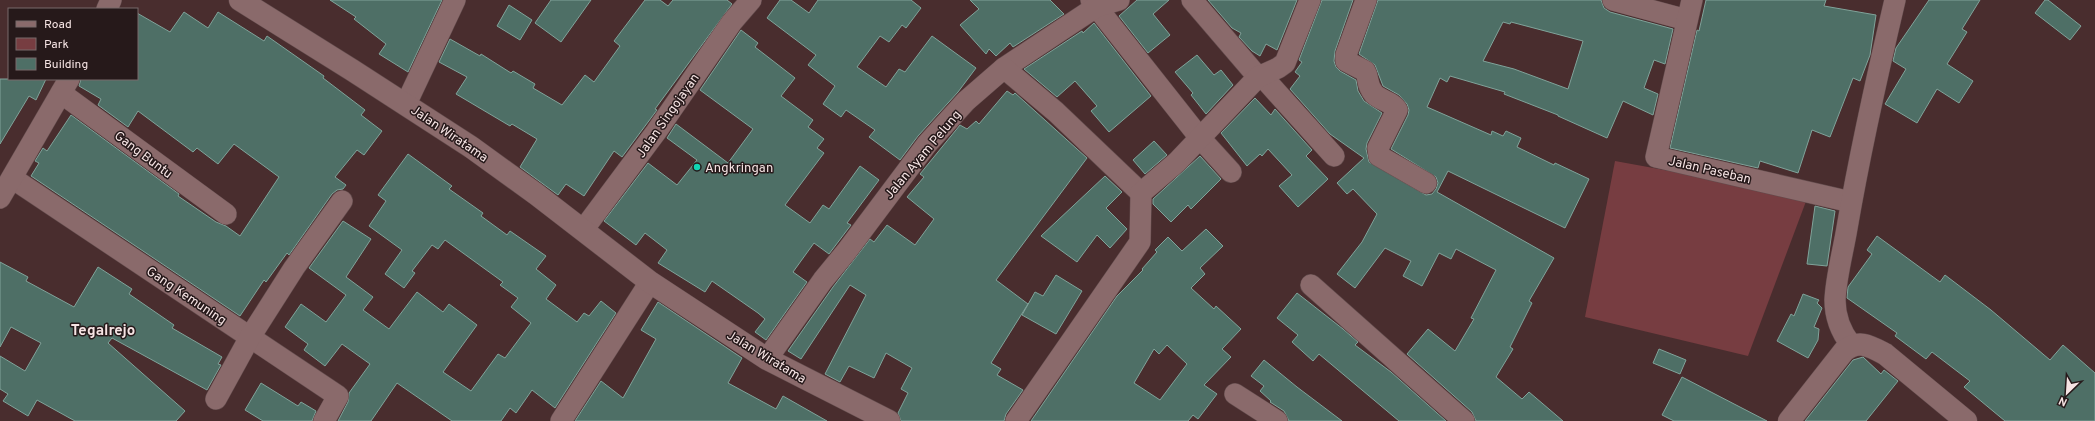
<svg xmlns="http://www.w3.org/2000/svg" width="2095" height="421" viewBox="0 0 2095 421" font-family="Overpass,sans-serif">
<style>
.green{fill:#773d41}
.building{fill:#4e6f66;stroke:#80a39a;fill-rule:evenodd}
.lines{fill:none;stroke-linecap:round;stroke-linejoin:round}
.minor-casing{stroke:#624b4c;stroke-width:22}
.tertiary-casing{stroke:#624b4c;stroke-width:23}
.minor{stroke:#8a6a6b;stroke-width:21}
.tertiary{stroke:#8a6a6b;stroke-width:22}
.poi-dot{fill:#10d5b4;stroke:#26191a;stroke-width:1.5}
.labels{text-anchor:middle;stroke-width:3;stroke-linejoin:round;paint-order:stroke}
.street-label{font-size:13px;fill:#f6e4e4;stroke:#26191a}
.poi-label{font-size:13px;fill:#f6e4e4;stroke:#26191a;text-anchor:start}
.quarter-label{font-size:15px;font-weight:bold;fill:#f6e4e4;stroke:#26191a}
</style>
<rect width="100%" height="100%" fill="#492d2e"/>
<polygon class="green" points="1615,161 1808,196 1748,356 1585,317"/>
<g class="building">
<polygon points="330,0 442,0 408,72 379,54 386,44 354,19 356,17"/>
<polygon points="551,0 591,0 561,42 535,23"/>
<polygon points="645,0 660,0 668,6 673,0 727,0 732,4 655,109 657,110 622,157 614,151 584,196 566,184 558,195 520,167 537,139 512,124 510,126 456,94 467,77 439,62 450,39 480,56 481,54 511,73 513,71 535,84 533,88 562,105 585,75 594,82 620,46 614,41"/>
<polygon points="780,0 791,0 809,13 818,0 911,0 921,8 906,28 902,25 889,42 880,36 857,67 886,87 899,69 905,72 932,36 976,68 958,92 918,136 900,160 869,137 875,130 846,110 841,117 823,104 835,86 808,65 816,55 767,18"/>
<polygon points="970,0 1050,0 1064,14 1013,47 1010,43 996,56 989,49 986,54 960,25 979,9"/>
<polygon points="1137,0 1169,0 1153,14 1170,35 1148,53 1119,16"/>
<polygon points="1208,0 1297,0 1277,50 1266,44 1260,56 1252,51 1239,37 1241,33 1232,28"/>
<path d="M 1322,0 L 1353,0 L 1335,51 L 1334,61 L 1336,67 L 1340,71 L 1356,80 L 1358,91 L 1364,101 L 1382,113 L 1367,143 L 1366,149 L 1369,162 L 1426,195 L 1432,194 L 1436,189 L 1438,183 L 1436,177 L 1391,149 L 1408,115 L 1409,110 L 1407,104 L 1399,95 L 1383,86 L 1375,65 L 1359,54 L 1378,0 L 1601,0 L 1604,8 L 1610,12 L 1673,29 L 1665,64 L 1654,60 L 1644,88 L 1658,94 L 1653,115 L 1623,101 L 1607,138 L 1558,116 L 1558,115 L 1504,94 L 1505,92 L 1450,76 L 1447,82 L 1440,78 L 1427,107 L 1491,135 L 1492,131 L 1503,136 L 1506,131 L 1521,138 L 1517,147 L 1554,165 L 1555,163 L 1589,179 L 1565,228 L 1448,171 L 1437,192 L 1554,258 L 1529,301 L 1532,303 L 1510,347 L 1513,349 L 1496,377 L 1522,399 L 1529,392 L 1563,421 L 1476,421 L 1472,412 L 1407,354 L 1428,329 L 1455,351 L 1474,319 L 1471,318 L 1496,270 L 1456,249 L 1451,259 L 1439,253 L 1422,286 L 1403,276 L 1411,261 L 1385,248 L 1355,288 L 1337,274 L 1362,242 L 1377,214 L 1353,189 L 1347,194 L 1337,183 L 1364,158 L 1330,134 L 1290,89 L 1300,76 L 1295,72 L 1302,62 L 1299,60 ZM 1503,22 L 1510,24 L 1511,22 L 1583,41 L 1568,89 L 1514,69 L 1483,61 Z"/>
<polygon points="1706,0 1826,0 1824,6 1876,15 1870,55 1860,81 1853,78 1830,137 1812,130 1798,173 1760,161 1758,168 1670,148 1697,30 1699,31"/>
<polygon points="1929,0 1980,0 1962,29 1967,32 1947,64 1973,81 1959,103 1937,89 1917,123 1885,104 1906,69 1893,61 1896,48"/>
<polygon points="2045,0 2048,0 2081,26 2070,40 2035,13"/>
<polygon points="509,5 532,20 520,40 497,26"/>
<polygon points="184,12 208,28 218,12 264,41 267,36 324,76 323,78 365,110 361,115 382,131 364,155 357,150 335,177 346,185 343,189 337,190 332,194 289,255 287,253 266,282 264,280 240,316 31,176 39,163 35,161 43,148 47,151 71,115 179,194 178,196 216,222 226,226 240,236 279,177 234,144 218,164 197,148 193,152 138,111 128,127 98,105 101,99 79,86 81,79 137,79 137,13 170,32"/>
<polygon points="1094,23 1151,96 1109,132 1091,111 1097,106 1075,81 1057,97 1024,69 1082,31 1083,33"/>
<polygon points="741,30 758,43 755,47 795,78 781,96 813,120 808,127 824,139 817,148 824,153 785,205 810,223 823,205 829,209 860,166 879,180 847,223 851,225 829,254 814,243 793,272 807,282 766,340 755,332 765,319 758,313 712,281 705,292 658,263 667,250 645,233 636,245 604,221 648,163 677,185 697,160 667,138 676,124 728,163 753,129 700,90"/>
<polygon points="1197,55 1214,75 1221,70 1233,85 1206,114 1191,95 1193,93 1175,72"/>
<polygon points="0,79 46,79 36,100 29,96 0,144"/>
<polygon points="1007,91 1013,95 1015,93 1087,158 996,280 1028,304 991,363 1001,369 997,375 1023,390 1006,414 1004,421 901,421 898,413 908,393 901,389 912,368 886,353 874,378 849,366 840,382 825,374 866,295 850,285 801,359 788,351 833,287 870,239 874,242 887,225 915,245 934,219 907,197 924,177 920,174 960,125 967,129 976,121 979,124"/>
<polygon points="1255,98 1271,115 1275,109 1312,150 1306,156 1328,179 1298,207 1279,186 1292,175 1268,149 1262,156 1260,154 1247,166 1221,133"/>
<polygon points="1154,141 1167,155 1145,174 1133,160"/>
<polygon points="408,154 452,186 449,189 483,213 481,216 507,235 510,231 546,256 536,269 556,285 546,299 577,322 584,313 589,316 601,301 616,313 555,408 532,390 516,413 510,408 501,421 452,421 397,383 371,421 338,421 348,402 349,393 370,364 342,344 325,366 304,350 308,344 285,327 301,304 326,322 346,295 309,268 343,221 371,239 346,277 373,297 363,310 389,329 417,292 443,312 449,304 477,325 443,372 471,391 498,354 505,358 531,323 511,307 518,298 500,285 503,282 445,240 438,249 432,245 412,271 415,273 404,288 385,274 402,250 369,226 386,201 378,195"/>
<polygon points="1200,156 1221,179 1191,209 1188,205 1171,222 1153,204 1153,199"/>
<polygon points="1105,176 1122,192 1106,208 1127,229 1110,248 1097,235 1077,262 1041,236"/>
<polygon points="1815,206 1835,211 1827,266 1807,264"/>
<path d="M 1206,229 L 1223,246 L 1200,268 L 1205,274 L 1191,288 L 1214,309 L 1216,306 L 1241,329 L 1222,349 L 1231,357 L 1204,385 L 1217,394 L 1198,419 L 1193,415 L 1188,421 L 1031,421 L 1117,296 L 1143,270 L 1142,269 L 1157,252 L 1155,250 L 1168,237 L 1182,251 ZM 1167,345 L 1187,364 L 1160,400 L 1134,383 L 1154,349 L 1159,354 Z"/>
<polygon points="1877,236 1940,282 1945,275 1991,310 2050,360 2063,345 2095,373 2095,421 2005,421 1964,387 1970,381 1932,352 1926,359 1895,336 1897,333 1847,298 1848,287 1872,254 1867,250"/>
<polygon points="0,262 28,277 26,281 74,307 98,267 132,289 129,294 174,325 172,328 222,357 218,364 221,365 207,390 112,338 108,343 185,411 176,421 75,421 37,400 28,416 3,401 8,394 0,389 0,356 25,371 41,343 11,327 0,347"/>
<polygon points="1056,275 1082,291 1056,334 1022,315 1035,292 1043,296"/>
<polygon points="1297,293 1343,329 1358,342 1355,345 1391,372 1446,421 1399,421 1319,354 1313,361 1292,342 1298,335 1277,318"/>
<polygon points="1803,294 1819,300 1817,303 1822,308 1814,327 1819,329 1818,340 1808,358 1777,341 1791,314 1794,316"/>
<polygon points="658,302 742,358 728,383 776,409 783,396 827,421 575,421 601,381 623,398 656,339 641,330"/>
<polygon points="1659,349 1686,360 1680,374 1653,363"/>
<polygon points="1863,357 1881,374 1884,370 1898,381 1866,421 1805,421 1853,360"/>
<polygon points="1264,360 1297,387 1342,421 1289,421 1284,411 1270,402 1271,401 1260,391 1264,386 1251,376"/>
<polygon points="1682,377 1767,421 1674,421 1662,415"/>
<polygon points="261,383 298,406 301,402 316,411 312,421 263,421 245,410"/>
</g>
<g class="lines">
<defs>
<g id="minor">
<polyline points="1091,0 1200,138 1231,172"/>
<polyline points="1192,0 1258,77"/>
<path d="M 1366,0 L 1346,55 L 1346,61 L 1365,71 C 1370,79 1365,83 1374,94 C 1381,101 1393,102 1397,110 L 1378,148 L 1379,156 L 1426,183"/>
<polyline points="1613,0 1687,20"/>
<polyline points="1692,0 1656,157 1851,202"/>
<polyline points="107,9 111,0"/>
<polyline points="1004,68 1096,7 1119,0"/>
<polyline points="1261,75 1334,156"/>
<polyline points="61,93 226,214"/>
<polyline points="406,104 455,0"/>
<polyline points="12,178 338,396 324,421"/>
<polyline points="0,198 69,79"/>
<polyline points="583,230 656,132 732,22 751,0"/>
<polyline points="1311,285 1464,421"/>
<path d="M 1851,345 C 1841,332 1835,318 1835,300 C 1836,277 1843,252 1847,228 C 1860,152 1877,76 1895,0"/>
<polyline points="767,359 823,280 846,252 927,144 966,101 1004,68 1056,112 1141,193"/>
<polyline points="1235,394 1277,421"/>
<polyline points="216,399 250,337 294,268 342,201"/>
<polyline points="561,421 650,282"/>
<polyline points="1016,421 1140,242 1141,193 1177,162 1258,77 1278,68 1285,63 1310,0"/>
</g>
<g id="tertiary">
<polyline points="240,0 352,70 471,147 536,194 650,282 767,359 889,421"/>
<path d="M 1789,421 L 1844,351 C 1859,339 1870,346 1885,354 L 1966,421"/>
</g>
</defs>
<use href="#minor" class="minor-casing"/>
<use href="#tertiary" class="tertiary-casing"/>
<use href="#minor" class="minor"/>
<use href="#tertiary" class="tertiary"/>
</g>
<circle class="poi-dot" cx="697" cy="167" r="4"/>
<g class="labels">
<g class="street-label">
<text transform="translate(667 115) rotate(-55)" y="5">Jalan Singojayan</text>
<text transform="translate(450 133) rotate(34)" y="5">Jalan Wiratama</text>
<text transform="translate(144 154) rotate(37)" y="5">Gang Buntu</text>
<text transform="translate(922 154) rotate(-50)" y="5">Jalan Ayam Pelung</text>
<text transform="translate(1710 169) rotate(13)" y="5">Jalan Paseban</text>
<text transform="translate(187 295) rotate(34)" y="5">Gang Kemuning</text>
<text transform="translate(767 356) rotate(31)" y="5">Jalan Wiratama</text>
</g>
<g class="poi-label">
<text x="705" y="172">Angkringan</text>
</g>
<g class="quarter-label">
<text x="103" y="335">Tegalrejo</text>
</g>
</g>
<rect x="8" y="8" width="130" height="72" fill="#26191a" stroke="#796a6b"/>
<rect x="16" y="21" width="20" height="6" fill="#8a6a6b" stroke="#796a6b"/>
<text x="44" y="28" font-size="12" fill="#f6e4e4">Road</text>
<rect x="16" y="38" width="20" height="12" fill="#773d41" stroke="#796a6b"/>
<text x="44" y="48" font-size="12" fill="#f6e4e4">Park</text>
<rect x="16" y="58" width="20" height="12" fill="#4e6f66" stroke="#796a6b"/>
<text x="44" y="68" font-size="12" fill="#f6e4e4">Building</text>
<g transform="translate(2067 393) rotate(205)" stroke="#26191a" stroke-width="3" paint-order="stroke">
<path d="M0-3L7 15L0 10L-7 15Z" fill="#f6e4e4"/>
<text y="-6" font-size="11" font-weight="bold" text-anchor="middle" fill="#f6e4e4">N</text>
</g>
</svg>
